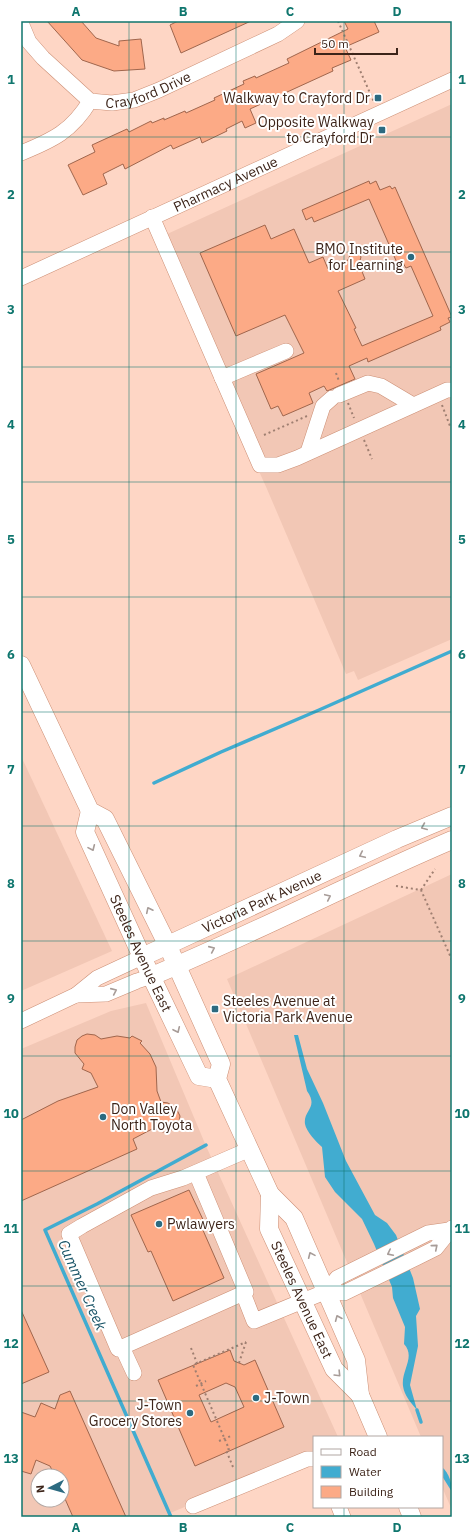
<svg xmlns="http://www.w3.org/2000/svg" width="473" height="1538" viewBox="0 0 473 1538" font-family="'IBM Plex Sans',sans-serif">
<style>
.built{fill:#f2c7b5;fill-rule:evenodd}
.water{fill:#41acd0}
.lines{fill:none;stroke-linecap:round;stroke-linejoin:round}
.stream{stroke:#41acd0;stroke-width:3.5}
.building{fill:#fcaa86;stroke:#a0664d;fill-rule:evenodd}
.minor-casing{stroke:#cc8f75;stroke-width:16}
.major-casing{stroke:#cc8f75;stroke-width:19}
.path{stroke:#9f7f71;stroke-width:2;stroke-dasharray:2 3;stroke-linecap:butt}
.minor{stroke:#fff;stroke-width:15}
.major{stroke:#fff;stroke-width:18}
.oneway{stroke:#a79c98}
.grid{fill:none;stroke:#0f766e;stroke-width:1;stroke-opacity:0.55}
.poi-dot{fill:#2c6a80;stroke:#fff;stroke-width:1.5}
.labels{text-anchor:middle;stroke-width:4;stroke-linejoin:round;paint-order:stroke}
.street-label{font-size:14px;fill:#3c2419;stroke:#fff}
.poi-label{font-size:14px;fill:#3c2419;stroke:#fff;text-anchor:end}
.water-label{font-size:15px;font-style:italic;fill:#195467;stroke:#fff}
.neatline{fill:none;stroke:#0f766e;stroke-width:1.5}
.grid-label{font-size:13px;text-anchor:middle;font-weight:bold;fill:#0f766e}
</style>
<rect width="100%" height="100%" fill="#fed6c5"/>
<g class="built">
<polygon points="452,104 452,639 358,680 354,671 346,674 267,489 154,240"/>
<polygon points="21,756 112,951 21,991"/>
<polygon points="452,874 452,1510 442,1487 442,1437 421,1437 227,979"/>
<path d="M 146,1003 L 206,1146 L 338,1437 L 314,1437 L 314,1452 L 168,1514 L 169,1517 L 21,1517 L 21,1049 L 111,1011 ZM 38,1476 L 62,1476 L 62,1500 L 38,1500 Z"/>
</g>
<g class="water">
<path d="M 294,1035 L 298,1035 L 307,1069 L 323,1103 L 346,1161 L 375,1215 L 387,1223 L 396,1235 L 413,1278 L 420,1309 L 416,1316 L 418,1346 L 410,1385 L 417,1410 C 411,1403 404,1395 403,1386 C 401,1370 416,1357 404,1344 L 405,1327 L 393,1298 L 392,1287 L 374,1244 L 362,1219 L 335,1192 L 325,1177 L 322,1147 C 316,1142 306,1131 305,1124 C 303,1110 319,1108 307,1091 Z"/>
<path d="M 442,1467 C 449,1473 452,1483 452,1492 L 442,1476 Z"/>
</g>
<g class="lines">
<g class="stream">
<polyline points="154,783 221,752 319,710 452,651"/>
<polyline points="417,1410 421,1422"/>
<polyline points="171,1517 45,1230 97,1204 206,1145"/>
</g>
</g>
<g class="building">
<polygon points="47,21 81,21 96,38 119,46 119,41 141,39 145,69 114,71 82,60"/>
<polygon points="178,21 251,21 181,53 170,25"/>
<polygon points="344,21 374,21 379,32 345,47 351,60 332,68 333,71 250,109 256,123 245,128 242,121 226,129 227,131 202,143 200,137 173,149 171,145 125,169 123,164 103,174 107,184 83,195 68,165 95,152 92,145 127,129 129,132 151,121 152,123 164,118 164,120 185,111 186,113 215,100 214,98 244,84 243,81 255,76 256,78 289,63 287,59 348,29"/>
<polygon points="369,181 370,184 376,181 380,190 390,186 392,189 395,187 452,317 448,318 450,322 440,327 441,330 368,362 367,358 349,366 355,379 332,389 327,391 324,386 309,393 313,403 283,416 278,406 271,409 256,374 304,353 285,315 236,336 200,253 265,225 271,239 294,229 309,263 323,257 328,269 348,260 351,253 358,252 361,257 359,264 365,279 338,291 356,328 354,329 362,346 433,316 411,266 406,268 403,263 398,265 369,199 314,222 312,217 306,220 302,210"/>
<polygon points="87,1034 95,1035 101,1039 117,1036 130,1038 132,1036 142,1041 140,1043 150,1054 156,1067 157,1091 161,1102 168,1103 176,1108 180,1116 179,1122 175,1128 169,1131 163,1132 154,1128 133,1139 137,1149 21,1201 21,1120 58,1101 98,1087 91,1073 82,1069 84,1064 75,1053 75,1047 77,1040 82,1036"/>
<polygon points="189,1190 206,1226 202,1228 224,1278 173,1301 151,1251 148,1252 131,1215"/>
<polygon points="21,1310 49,1372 21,1384"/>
<path d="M 230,1350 L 234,1361 L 244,1365 L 255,1360 L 284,1427 L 195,1466 L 158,1380 ZM 226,1383 L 235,1387 L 244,1407 L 211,1422 L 199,1395 Z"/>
<polygon points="70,1391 126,1517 73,1517 62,1492 62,1476 55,1476 50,1466 36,1460 31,1474 21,1471 21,1412 35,1417 41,1403 55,1409 60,1395"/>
</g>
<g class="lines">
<defs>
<g id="minor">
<path id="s1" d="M 21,23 L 29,42 L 43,58 L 90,101 L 112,103 L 134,100 L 159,90 L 278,34 L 297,21"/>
<path d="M 21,153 C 53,140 72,131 90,101"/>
<polyline points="152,217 260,465 278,465 297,458 447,390 452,390"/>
<path id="s2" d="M 21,278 L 452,80"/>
<polyline points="222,378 286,351"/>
<polyline points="339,395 368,383 381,386 413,405"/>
<polyline points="308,452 323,406 332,398"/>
<polyline points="76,995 106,994 137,981 152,976"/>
<polyline points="21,1021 76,995 97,978 142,957"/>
<polyline points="196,1173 246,1292 118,1349 69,1234 82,1226 151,1188 183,1178 250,1149"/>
<polyline points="327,1291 344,1293 416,1258 436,1248 452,1228"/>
<polyline points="243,1293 254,1321 327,1291 337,1278 428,1233 449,1230"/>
<polyline points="122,1347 134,1373"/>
<polyline points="193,1506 307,1459 314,1459"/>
<polyline points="339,1507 343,1517"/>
</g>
<g id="major">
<polyline points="21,665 90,811 105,819 167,944 221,1064 217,1079 270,1194 294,1218 356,1360 360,1395 378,1437"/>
<path id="s3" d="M 90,811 L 85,832 L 142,957 L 199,1076 L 217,1079"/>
<path id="s4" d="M 142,957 L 397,839 L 452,816"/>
<path d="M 152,976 C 253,934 351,883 452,840"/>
<path id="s5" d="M 270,1194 L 269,1229 L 334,1369 L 360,1395"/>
<polyline points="408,1507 412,1517"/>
</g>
</defs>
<use href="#minor" class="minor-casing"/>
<use href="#major" class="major-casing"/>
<g class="path">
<polyline points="338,21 374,102"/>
<polyline points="336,373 339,381"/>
<polyline points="348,403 354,418"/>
<polyline points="442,405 450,426"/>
<polyline points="264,435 307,416"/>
<polyline points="364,440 372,459"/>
<polyline points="396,886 421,890 452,960"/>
<polyline points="421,890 435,869"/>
<polyline points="191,1348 197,1363"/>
<polyline points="239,1363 246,1342"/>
<polyline points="196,1386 206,1381"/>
<polyline points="219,1441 231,1436"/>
<polyline points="233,1467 226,1450 229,1449 193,1365 246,1342"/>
</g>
<use href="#minor" class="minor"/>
<use href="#major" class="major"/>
</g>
<defs><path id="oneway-chevron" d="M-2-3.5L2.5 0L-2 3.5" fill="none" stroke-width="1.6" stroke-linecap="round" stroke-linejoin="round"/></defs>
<g class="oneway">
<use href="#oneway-chevron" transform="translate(424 827) rotate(157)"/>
<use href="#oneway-chevron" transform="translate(92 848) rotate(66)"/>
<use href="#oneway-chevron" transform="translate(362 855) rotate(155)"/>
<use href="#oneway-chevron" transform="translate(328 897) rotate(-25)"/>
<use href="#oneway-chevron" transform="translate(149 910) rotate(-116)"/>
<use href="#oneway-chevron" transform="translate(212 949) rotate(-24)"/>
<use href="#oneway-chevron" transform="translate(114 991) rotate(-24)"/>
<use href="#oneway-chevron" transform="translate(177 1030) rotate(65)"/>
<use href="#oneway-chevron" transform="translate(435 1247) rotate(-40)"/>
<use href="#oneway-chevron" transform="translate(390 1253) rotate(153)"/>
<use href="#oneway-chevron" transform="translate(311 1255) rotate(-114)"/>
<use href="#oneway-chevron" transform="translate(338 1318) rotate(-113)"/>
<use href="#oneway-chevron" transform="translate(338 1374) rotate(46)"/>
</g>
<path class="grid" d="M 129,21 L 129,1517M 236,21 L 236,1517M 344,21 L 344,1437M 21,137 L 452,137M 21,252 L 452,252M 21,367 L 452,367M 21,482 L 452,482M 21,597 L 452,597M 21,712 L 452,712M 21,826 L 452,826M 21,941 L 452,941M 21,1056 L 452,1056M 21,1171 L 452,1171M 21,1286 L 452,1286M 21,1401 L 452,1401M 344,1507 L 344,1517"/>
<g class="poi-dot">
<rect x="374" y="94" width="8" height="8" rx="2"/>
<rect x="378" y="126" width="8" height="8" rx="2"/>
<circle cx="411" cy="257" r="4"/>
<rect x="211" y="1005" width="8" height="8" rx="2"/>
<circle cx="103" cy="1117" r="4"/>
<circle cx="159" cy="1224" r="4"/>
<circle cx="256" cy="1398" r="4"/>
<circle cx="190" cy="1413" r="4"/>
</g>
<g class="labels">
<g class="street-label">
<text dy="5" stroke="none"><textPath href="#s1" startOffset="166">Crayford Drive</textPath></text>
<text dy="5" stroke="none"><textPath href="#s2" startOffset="225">Pharmacy Avenue</textPath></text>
<text dy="5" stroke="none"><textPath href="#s4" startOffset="132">Victoria Park Avenue</textPath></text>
<text dy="5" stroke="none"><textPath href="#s3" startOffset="155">Steeles Avenue East</textPath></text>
<text dy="5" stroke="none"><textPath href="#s5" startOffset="113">Steeles Avenue East</textPath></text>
</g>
<g class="poi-label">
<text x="370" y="103">Walkway to Crayford Dr</text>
<text x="374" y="127">Opposite Walkway<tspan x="374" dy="16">to Crayford Dr</tspan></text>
<text x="403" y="254">BMO Institute<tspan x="403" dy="16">for Learning</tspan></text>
<text x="223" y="1006" text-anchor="start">Steeles Avenue at<tspan x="223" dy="16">Victoria Park Avenue</tspan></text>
<text x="111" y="1114" text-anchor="start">Don Valley<tspan x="111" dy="16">North Toyota</tspan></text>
<text x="167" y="1229" text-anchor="start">Pwlawyers</text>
<text x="264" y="1403" text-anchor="start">J-Town</text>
<text x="182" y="1410">J-Town<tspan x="182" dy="16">Grocery Stores</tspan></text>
</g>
<g class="water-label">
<text transform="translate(82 1285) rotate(66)" y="5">Cummer Creek</text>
</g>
</g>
<rect width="473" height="1538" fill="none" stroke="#ffffff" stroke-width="44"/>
<rect x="313" y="1436" width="130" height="72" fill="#ffffff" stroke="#b1a7a3"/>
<rect x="321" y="1449" width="20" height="6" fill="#ffffff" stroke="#b1a7a3"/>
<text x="349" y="1456" font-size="12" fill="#3c2419">Road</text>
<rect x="321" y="1466" width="20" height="12" fill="#41acd0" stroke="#b1a7a3"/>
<text x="349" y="1476" font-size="12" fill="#3c2419">Water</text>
<rect x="321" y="1486" width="20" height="12" fill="#fcaa86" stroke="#b1a7a3"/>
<text x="349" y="1496" font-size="12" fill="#3c2419">Building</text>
<g transform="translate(50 1488) rotate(264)"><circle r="19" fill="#ffffff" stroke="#b1a7a3"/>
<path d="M0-3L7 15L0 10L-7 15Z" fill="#2c6a80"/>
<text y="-6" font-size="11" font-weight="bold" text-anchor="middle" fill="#3c2419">N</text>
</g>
<path d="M315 48v6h82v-6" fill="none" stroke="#3c2419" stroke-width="2"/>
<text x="321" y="48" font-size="12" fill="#3c2419" stroke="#ffffff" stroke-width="3" paint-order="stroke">50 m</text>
<rect x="22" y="22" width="429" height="1494" class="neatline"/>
<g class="grid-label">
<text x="76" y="16">A</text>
<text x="183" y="16">B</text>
<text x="290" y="16">C</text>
<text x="397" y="16">D</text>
<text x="11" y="84">1</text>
<text x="462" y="84">1</text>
<text x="11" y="199">2</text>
<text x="462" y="199">2</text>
<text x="11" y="314">3</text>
<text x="462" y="314">3</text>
<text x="11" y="429">4</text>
<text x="462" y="429">4</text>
<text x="11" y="544">5</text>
<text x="462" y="544">5</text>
<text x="11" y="659">6</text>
<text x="462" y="659">6</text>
<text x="11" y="774">7</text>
<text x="462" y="774">7</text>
<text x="11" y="888">8</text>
<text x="462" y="888">8</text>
<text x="11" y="1003">9</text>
<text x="462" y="1003">9</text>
<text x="11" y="1118">10</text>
<text x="462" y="1118">10</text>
<text x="11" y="1233">11</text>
<text x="462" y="1233">11</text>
<text x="11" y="1348">12</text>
<text x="462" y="1348">12</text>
<text x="11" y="1463">13</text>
<text x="462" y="1463">13</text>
<text x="76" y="1532">A</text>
<text x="183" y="1532">B</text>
<text x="290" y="1532">C</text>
<text x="397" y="1532">D</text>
</g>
</svg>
